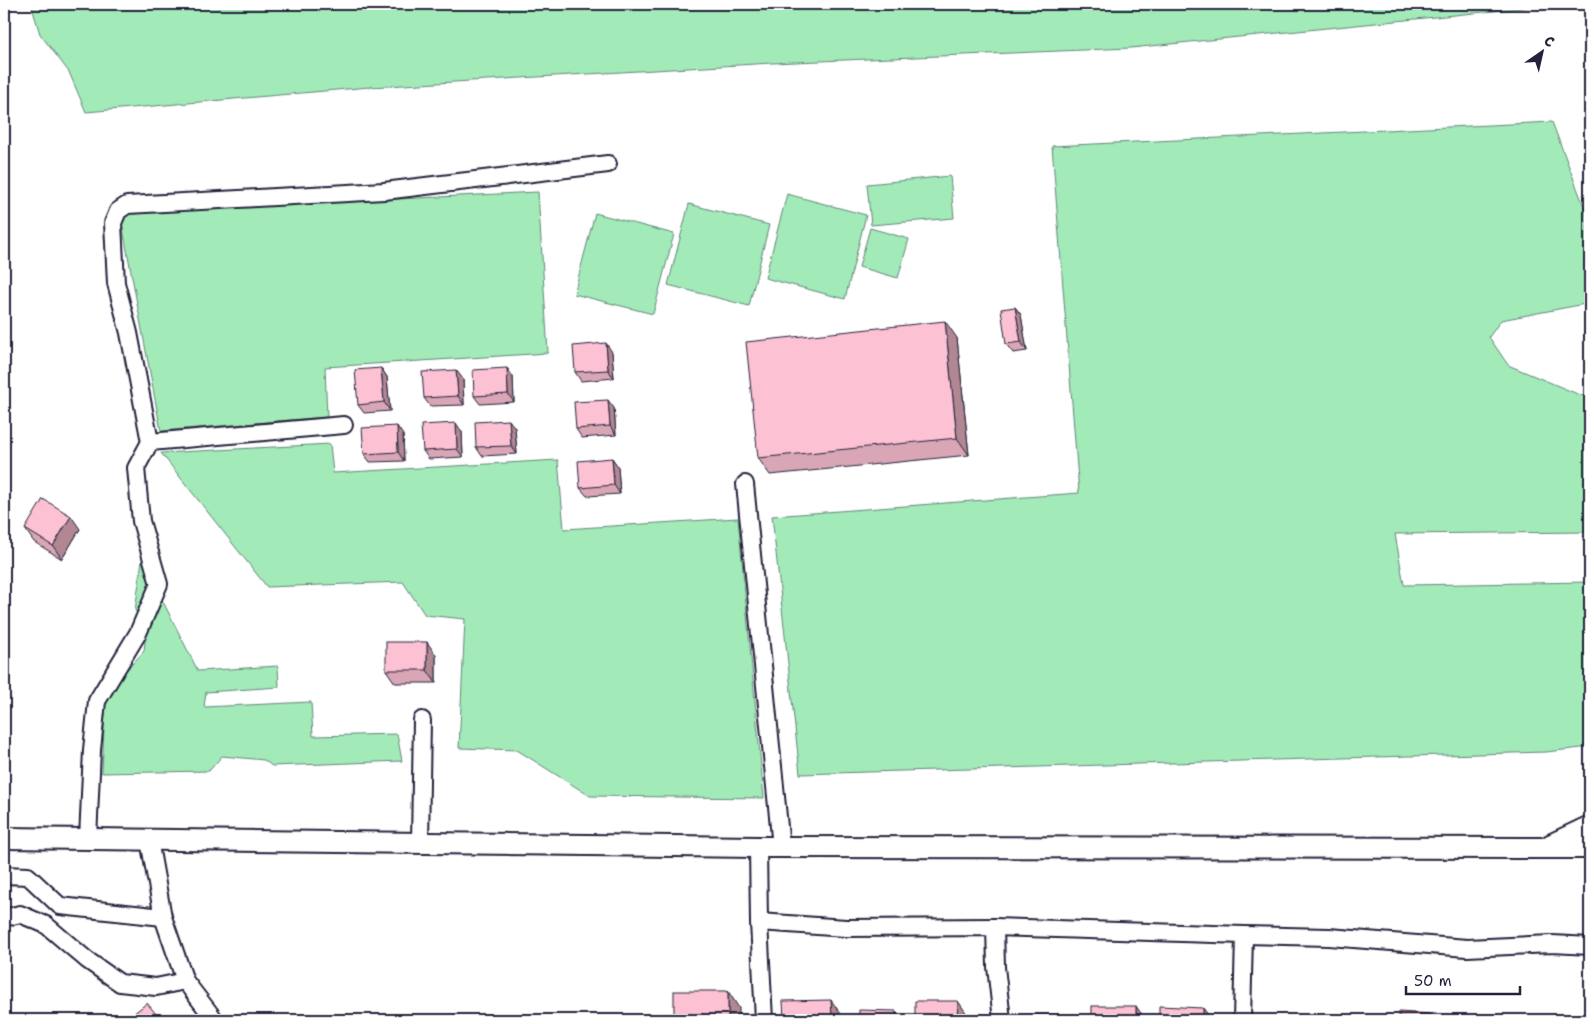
<svg xmlns="http://www.w3.org/2000/svg" width="1594" height="1024" viewBox="0 0 1594 1024" font-family="'Shantell Sans',sans-serif">
<style>
.green{fill:#a2eab8;stroke:#62867a}
.lines{fill:none;stroke-linecap:round;stroke-linejoin:round}
.minor-casing{stroke:#22223b;stroke-width:20}
.major-casing{stroke:#22223b;stroke-width:24}
.minor{stroke:#fff;stroke-width:16}
.major{stroke:#fff;stroke-width:20}
.wall{fill:#d9a6b5;stroke:#22223b}
.shaded-wall{fill:#b08793;stroke:#22223b}
.building{fill:#fcc1d2;stroke:#22223b}
</style>
<rect width="100%" height="100%" fill="#fff"/>
<filter id="ink" filterUnits="userSpaceOnUse"><feTurbulence type="fractalNoise" baseFrequency=".02" numOctaves="2"/><feDisplacementMap in="SourceGraphic" scale="10" xChannelSelector="R" yChannelSelector="G"/><feConvolveMatrix kernelMatrix="1 2 1 2 8 2 1 2 1" color-interpolation-filters="sRGB"/></filter>
<g filter="url(#ink)">
<g class="green">
<polygon points="31,4 1532,4 1533,7 1131,48 772,63 370,87 86,112 69,72 40,34"/>
<polygon points="1552,122 1590,222 1590,303 1501,320 1489,337 1508,365 1580,395 1590,397 1590,532 1395,534 1404,585 1590,582 1590,747 1546,752 800,774 772,516 1079,493 1052,146"/>
<polygon points="950,176 954,218 871,225 867,184"/>
<polygon points="538,192 548,353 325,367 327,417 161,431 120,213"/>
<polygon points="787,194 866,215 845,299 765,278"/>
<polygon points="689,204 769,225 749,306 668,285"/>
<polygon points="595,213 674,234 653,314 574,294"/>
<polygon points="870,228 909,239 898,278 859,267"/>
<polygon points="330,444 333,473 558,460 564,529 738,518 764,798 590,796 517,750 459,748 465,619 425,615 403,582 267,587 161,453"/>
<polygon points="142,560 198,671 278,666 279,687 206,692 204,707 311,702 313,736 397,734 402,761 272,766 264,760 222,756 209,771 102,773 105,706 114,684 144,651 147,621 135,611"/>
</g>
<g class="lines">
<defs>
<g id="minor">
<polyline points="150,442 129,333 116,283 113,223 118,211 127,205 384,191 608,164"/>
<polyline points="745,484 781,847"/>
<polyline points="88,839 92,750 97,701 138,633 159,584 141,521 136,468 150,442 344,425"/>
<polyline points="420,843 422,720"/>
<polyline points="758,847 759,922 764,1020"/>
<polyline points="4,875 28,876 60,906 163,917 149,840"/>
<polyline points="4,918 20,914 46,925 87,960 120,983 156,987 185,981 163,917"/>
<polyline points="759,922 846,928 995,927 996,967 1002,1020"/>
<polyline points="995,927 1244,935 1242,1020"/>
<polyline points="1244,935 1329,937 1467,948 1552,944 1590,946"/>
<polyline points="185,981 215,1020"/>
</g>
<g id="major">
<polyline points="4,838 758,847 1590,848"/>
<polyline points="1550,845 1590,826"/>
</g>
</defs>
<use href="#minor" class="minor-casing"/>
<use href="#major" class="major-casing"/>
<use href="#minor" class="minor"/>
<use href="#major" class="major"/>
</g>
<g class="wall">
<polygon points="1015,307 1021,315 1027,351 1013,353 1006,344"/>
<polygon points="957,338 969,455 770,475 758,458"/>
<polygon points="612,352 614,378 581,381 575,372"/>
<polygon points="381,368 387,377 390,411 364,413 358,405"/>
<polygon points="507,368 513,377 514,402 480,404 474,396"/>
<polygon points="463,379 464,405 430,406 424,398"/>
<polygon points="614,408 616,435 582,438 576,429"/>
<polygon points="515,428 517,454 482,456 476,447"/>
<polygon points="462,432 463,457 429,459 423,451"/>
<polygon points="403,435 404,461 370,462 364,454"/>
<polygon points="612,458 618,467 620,494 587,496 580,488"/>
<polygon points="25,529 80,529 62,559 34,542"/>
<polygon points="436,655 436,683 395,683 386,670"/>
</g>
<g class="shaded-wall">
<polygon points="1015,307 1021,315 1027,351 1021,342"/>
<polygon points="945,321 957,338 969,455 957,438"/>
<polygon points="606,343 612,352 614,378 608,370"/>
<polygon points="381,368 387,377 390,411 384,402"/>
<polygon points="507,368 513,377 514,402 508,394"/>
<polygon points="456,370 463,379 464,405 458,396"/>
<polygon points="608,400 614,408 616,435 610,426"/>
<polygon points="509,420 515,428 517,454 511,446"/>
<polygon points="456,423 462,432 463,457 457,449"/>
<polygon points="397,426 403,435 404,461 398,452"/>
<polygon points="612,458 618,467 620,494 614,485"/>
<polygon points="71,516 80,529 62,559 53,546"/>
<polygon points="427,642 436,655 436,683 427,670"/>
<polygon points="728,991 739,1008 739,1020 728,1020"/>
<polygon points="831,1000 840,1013 840,1020 832,1020"/>
<polygon points="958,1001 967,1014 967,1020 957,1020"/>
<polygon points="1136,1006 1145,1019 1145,1020 1136,1020"/>
<polygon points="1203,1008 1212,1020 1203,1020"/>
<polygon points="896,1011 903,1020 896,1020"/>
<polygon points="1430,1014 1434,1020 1430,1020"/>
<polygon points="1063,1015 1067,1020 1063,1020"/>
</g>
<g class="building">
<polygon points="1015,307 1021,342 1006,344 1001,309"/>
<polygon points="945,321 957,438 758,458 746,342"/>
<polygon points="606,343 608,370 575,372 573,346"/>
<polygon points="381,368 384,402 358,405 355,370"/>
<polygon points="507,368 508,394 474,396 473,370"/>
<polygon points="456,370 458,396 424,398 422,372"/>
<polygon points="608,400 610,426 576,429 574,402"/>
<polygon points="509,420 511,446 476,447 475,422"/>
<polygon points="456,423 457,449 423,451 421,425"/>
<polygon points="397,426 398,452 364,454 362,428"/>
<polygon points="612,458 614,485 580,488 578,461"/>
<polygon points="43,499 71,516 53,546 25,529"/>
<rect x="386" y="642" width="41" height="28"/>
<rect x="674" y="991" width="54" height="29"/>
<polygon points="831,1000 832,1020 784,1020 783,1001"/>
<polygon points="915,1001 958,1001 957,1020 915,1020"/>
<polygon points="147,1003 161,1020 130,1020 128,1018"/>
<rect x="1092" y="1006" width="44" height="14"/>
<polygon points="1159,1006 1203,1008 1203,1020 1159,1020"/>
<polygon points="859,1010 896,1011 896,1020 859,1020"/>
<polygon points="1399,1012 1430,1014 1430,1020 1399,1020"/>
<polygon points="4,1015 7,1020 4,1020"/>
<polygon points="315,1015 315,1020 289,1020 289,1016"/>
<rect x="1029" y="1015" width="34" height="5"/>
<polygon points="1330,1018 1355,1020 1330,1020"/>
<polygon points="336,1019 364,1020 336,1020"/>
</g>
</g>
<rect width="1594" height="1024" fill="none" stroke="#fff" stroke-width="20"/>
<rect x="10" y="10" width="1574" height="1004" fill="none" stroke="#22223b" stroke-width="2" filter="url(#ink)"/>
<g transform="translate(1542 52) rotate(34)" stroke="#ffffff" stroke-width="4" paint-order="stroke">
<path d="M0-4L9 19L0 12L-9 19Z" fill="#22223b"/>
<text y="-8" font-size="14" font-weight="bold" text-anchor="middle" fill="#22223b">С</text>
</g>
<path d="M1406 986v8h114v-8" fill="none" stroke="#22223b" stroke-width="2.5"/>
<text x="1414" y="986" font-size="15" fill="#22223b" stroke="#ffffff" stroke-width="4" paint-order="stroke">50 m</text>
</svg>
